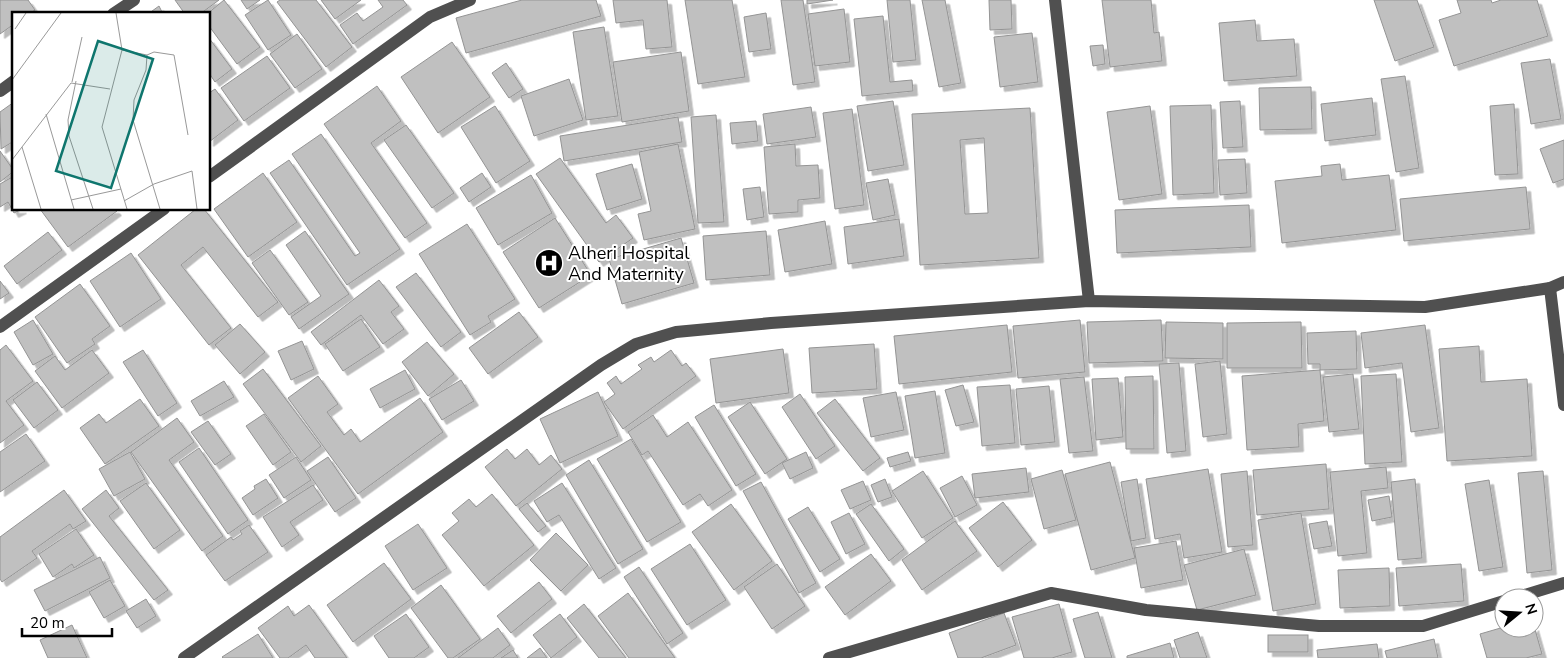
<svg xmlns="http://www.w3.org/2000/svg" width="1564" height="658" viewBox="0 0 1564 658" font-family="'Nunito Sans',sans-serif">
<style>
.building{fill:#c0c0c0;stroke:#949494;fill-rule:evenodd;filter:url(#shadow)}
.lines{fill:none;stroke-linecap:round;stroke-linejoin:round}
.minor{stroke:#505050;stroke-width:12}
.labels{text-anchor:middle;stroke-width:4;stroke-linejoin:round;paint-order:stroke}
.poi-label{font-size:18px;fill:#000;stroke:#fff;text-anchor:start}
.inset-road{fill:none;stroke:#999;stroke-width:1}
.view{fill:#0f766e;fill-opacity:0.15;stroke:#0f766e;stroke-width:2.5}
.inset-edge{fill:none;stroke:#000;stroke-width:2.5}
</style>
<defs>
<filter id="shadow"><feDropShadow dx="4.5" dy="4.5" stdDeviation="0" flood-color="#0004"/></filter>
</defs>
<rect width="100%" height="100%" fill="#fff"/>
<g class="building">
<polygon points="0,0 28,0 35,10 29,14 14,14 14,24 0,34"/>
<polygon points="175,0 219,0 200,14 185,14"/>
<polygon points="224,0 260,47 237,64 209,26 209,14 207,14"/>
<polygon points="241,0 260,0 247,9"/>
<polygon points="268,0 291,35 268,50 245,15"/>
<polygon points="280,0 316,0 352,47 326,67 277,2"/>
<polygon points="321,0 361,0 335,19"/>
<polygon points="378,0 403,0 407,5 353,44 340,25 357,13 363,21 383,7"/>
<polygon points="522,0 596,0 601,16 466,53 456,18"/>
<polygon points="613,0 667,0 672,47 646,49 643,20 616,23"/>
<polygon points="685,0 732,0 745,77 698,84"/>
<polygon points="781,0 803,0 815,82 793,85"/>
<polygon points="807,0 833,0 807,4"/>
<polygon points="887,0 910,0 916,60 893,62"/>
<polygon points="922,0 945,0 961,83 939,87"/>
<polygon points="989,0 1011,0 1012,29 990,30"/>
<polygon points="1102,0 1151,0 1154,33 1159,32 1162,61 1110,67"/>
<polygon points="1374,0 1417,0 1434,47 1395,61"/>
<polygon points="1457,0 1491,0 1492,3 1501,0 1537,0 1548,36 1454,66 1439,20 1461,13"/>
<polygon points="159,6 163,14 148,14"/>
<polygon points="844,9 850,62 815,66 808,14"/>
<polygon points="766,13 771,49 749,52 744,17"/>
<polygon points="883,16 890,82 912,80 913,91 862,96 854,19"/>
<polygon points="1255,20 1257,41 1294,39 1297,76 1224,81 1219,23"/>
<polygon points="604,27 618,116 586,120 573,32"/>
<polygon points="1032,33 1038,82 1000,87 994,37"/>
<polygon points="297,34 322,69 295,88 270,54"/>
<polygon points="209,38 232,69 215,82 209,73"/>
<polygon points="452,42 490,97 438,133 401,77"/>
<polygon points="1103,45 1105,64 1093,66 1090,46"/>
<polygon points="681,52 689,111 622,122 613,62"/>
<polygon points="267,56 290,88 244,121 221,88"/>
<polygon points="1550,59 1561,119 1531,124 1521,63"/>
<polygon points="506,63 523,89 509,98 492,73"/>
<polygon points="1405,76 1419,168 1396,172 1381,79"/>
<polygon points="569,79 583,120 534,136 521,96"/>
<polygon points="377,86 401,121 371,143 427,223 405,238 324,124"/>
<polygon points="1311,87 1312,129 1260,130 1259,88"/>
<polygon points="215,89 238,120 209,142 209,93"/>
<polygon points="1372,98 1376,135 1325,141 1321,104"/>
<polygon points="893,101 904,165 868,171 857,106"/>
<polygon points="1240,101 1243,147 1223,148 1220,102"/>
<polygon points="14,102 14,141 1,149 0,112"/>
<polygon points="1514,104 1518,174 1495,175 1490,106"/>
<polygon points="1211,105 1214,193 1173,195 1170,106"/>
<polygon points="495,106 530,161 496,183 461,127"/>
<polygon points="1150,106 1162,194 1119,200 1107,112"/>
<polygon points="811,107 816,137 767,144 763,114"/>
<path d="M 1030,108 L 1039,258 L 920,265 L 912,114 ZM 984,138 L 988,213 L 965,214 L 960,140 Z"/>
<polygon points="852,109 864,205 835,209 823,113"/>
<polygon points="716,115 724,222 698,223 691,117"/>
<polygon points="678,117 682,142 564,161 560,136"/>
<polygon points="756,121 758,141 732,144 730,123"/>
<polygon points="406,125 454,193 432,208 384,140"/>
<polygon points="321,134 400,249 347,285 270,173 289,160 355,256 360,253 292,154"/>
<polygon points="1564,140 1564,179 1553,183 1540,149"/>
<polygon points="678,144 695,229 644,240 638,214 651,211 639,152"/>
<polygon points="795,144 796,166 818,165 820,198 798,200 798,212 769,214 764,147"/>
<polygon points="0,151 14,171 0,182"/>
<polygon points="560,158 606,223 616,215 633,238 599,262 536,174"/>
<polygon points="1245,159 1247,193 1220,195 1218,160"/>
<polygon points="632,164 642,199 607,210 596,174"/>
<polygon points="1340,164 1342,180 1389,175 1396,230 1282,243 1275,181 1322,176 1321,166"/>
<polygon points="263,173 297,222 248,257 214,209"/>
<polygon points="482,173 491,187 469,202 460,188"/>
<polygon points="531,175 552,213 498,245 476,208"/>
<polygon points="14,176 14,209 22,209 14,213 8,202 0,207 0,184"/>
<polygon points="888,179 895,215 873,220 866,183"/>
<polygon points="760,187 764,217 747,220 743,189"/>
<polygon points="1526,187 1530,229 1404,241 1400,199"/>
<polygon points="1249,205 1251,247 1117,253 1115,210"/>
<polygon points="40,209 115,209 117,211 68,247"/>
<polygon points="196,209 204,209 278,302 258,317 203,247 181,265 231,328 209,345 138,255"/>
<polygon points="555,218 591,275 539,308 503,252"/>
<polygon points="899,219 904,256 848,264 844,227"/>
<polygon points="825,221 832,264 785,272 778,230"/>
<polygon points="467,224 515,299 488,316 491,322 470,335 419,254"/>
<polygon points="305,231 349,294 299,329 291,317 321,296 286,245"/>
<polygon points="766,231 770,275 706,280 703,236"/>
<polygon points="48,232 62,250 17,284 4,266"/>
<polygon points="681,238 694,283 622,304 609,259"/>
<polygon points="270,250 308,302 289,315 252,263"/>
<polygon points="131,253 161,299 120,327 90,281"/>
<polygon points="416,273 461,332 441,347 396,287"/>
<polygon points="379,280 399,306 391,312 404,329 383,344 361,315 321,345 311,332"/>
<polygon points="0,281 9,293 0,299"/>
<polygon points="80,284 110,326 92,339 95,344 67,363 35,317"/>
<polygon points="519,312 538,337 488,374 469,348"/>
<polygon points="361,319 380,347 343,371 325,344"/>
<polygon points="33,320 53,354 33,365 14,332"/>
<polygon points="1080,320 1085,372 1018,378 1013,326"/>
<polygon points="1161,320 1163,361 1089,363 1087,322"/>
<polygon points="1166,322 1223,323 1223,359 1165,358"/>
<polygon points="1301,322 1302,368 1227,368 1227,323"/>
<polygon points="240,324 265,352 240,374 215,345"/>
<polygon points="1007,325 1012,372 899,384 894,336"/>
<polygon points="1425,325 1439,428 1411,432 1402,363 1365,368 1361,333"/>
<polygon points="1356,331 1357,369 1320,370 1320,364 1308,364 1307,333"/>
<polygon points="302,341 314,369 291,380 278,351"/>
<polygon points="427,342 454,374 428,396 402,362"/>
<polygon points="874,344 877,389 812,393 809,348"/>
<polygon points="6,345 33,381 6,401 24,425 0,443 0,350"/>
<polygon points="1479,346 1481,382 1527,379 1532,456 1447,461 1439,349"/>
<polygon points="783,349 789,393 716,403 710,359"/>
<polygon points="92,350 109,373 62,408 35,371 55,356 65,370"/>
<polygon points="143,350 177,403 158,416 123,362"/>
<polygon points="671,350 682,366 686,363 696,376 623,429 604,402 615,394 607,383 616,376 621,384 642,369 638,365 651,357 654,362"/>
<polygon points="1220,361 1227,434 1203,437 1195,364"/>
<polygon points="1179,363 1186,451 1167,453 1159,364"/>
<polygon points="263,369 321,446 301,462 243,384"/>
<polygon points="405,370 415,389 380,408 370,389"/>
<polygon points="1320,370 1324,421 1298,424 1299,447 1247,450 1242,376"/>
<polygon points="1353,374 1359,429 1329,432 1323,377"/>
<polygon points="1396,374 1402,462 1365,464 1361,376"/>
<polygon points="318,376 338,404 327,412 344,435 351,429 360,442 420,398 443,432 358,494 288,398"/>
<polygon points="1153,376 1154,449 1126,449 1125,377"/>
<polygon points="1084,377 1093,451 1069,453 1060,379"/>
<polygon points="1118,378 1123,437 1096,440 1092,379"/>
<polygon points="461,380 474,401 442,420 429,399"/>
<polygon points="224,381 234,397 200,416 191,401"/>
<polygon points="37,382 58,410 34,428 13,400"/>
<polygon points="963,385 974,422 956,426 945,390"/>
<polygon points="1010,385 1015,443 982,446 977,387"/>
<polygon points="1049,386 1055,442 1021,445 1016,389"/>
<polygon points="935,391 945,453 915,458 905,396"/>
<polygon points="598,392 618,436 560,463 540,419"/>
<polygon points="896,392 904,430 871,437 863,398"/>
<polygon points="800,394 835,446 816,459 782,407"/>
<polygon points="140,399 159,426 105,464 80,428 99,414 106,423"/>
<polygon points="835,399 880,458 863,471 817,413"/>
<polygon points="750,402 787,459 765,474 728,417"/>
<polygon points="714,405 756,474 736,486 695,417"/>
<polygon points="264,414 291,452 273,465 246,426"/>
<polygon points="653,415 667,437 688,422 732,490 708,506 700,494 683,505 648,451 642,455 628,432"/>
<polygon points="177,418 194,442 169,460 223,536 202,551 131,452"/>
<polygon points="208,421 231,454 215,465 191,432"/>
<polygon points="26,434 45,461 0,492 0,452"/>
<polygon points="631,439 681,522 647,542 597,459"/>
<polygon points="199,448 248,520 228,534 179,462"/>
<polygon points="507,449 515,459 527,449 539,465 551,455 562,469 516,506 485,467"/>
<polygon points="130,452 145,479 114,496 99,469"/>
<polygon points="806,452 813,468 790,479 782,463"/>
<polygon points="908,452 911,461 890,467 887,458"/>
<polygon points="296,457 311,480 284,498 269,475"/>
<polygon points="328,457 356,498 335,512 307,471"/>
<polygon points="589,460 643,549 618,564 566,475"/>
<polygon points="1110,462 1135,558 1091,570 1065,474"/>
<polygon points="1326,464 1329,509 1257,515 1253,470"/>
<polygon points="1386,467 1388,488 1361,491 1367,553 1338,556 1330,472"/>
<polygon points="1026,468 1029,492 975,498 972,474"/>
<polygon points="1208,469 1222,552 1184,558 1180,534 1155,539 1146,479"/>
<polygon points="1062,470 1076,520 1044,529 1031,479"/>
<polygon points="923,471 953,518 922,538 892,491"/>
<polygon points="1247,471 1253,545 1228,547 1221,474"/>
<polygon points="1543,471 1552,570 1527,573 1518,473"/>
<polygon points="962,476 977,505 955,517 940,488"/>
<polygon points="266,479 278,498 253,515 242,498 255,489 254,486"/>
<polygon points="885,479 892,497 878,502 871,485"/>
<polygon points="1137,479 1146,538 1131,541 1121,482"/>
<polygon points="1415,479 1422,558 1398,560 1391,482"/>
<polygon points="1489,480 1503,567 1479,571 1465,484"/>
<polygon points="863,481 871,500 850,509 841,490"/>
<polygon points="761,482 816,583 799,593 743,491"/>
<polygon points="146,483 180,530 154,549 120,501"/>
<polygon points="562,483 616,568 599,579 559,515 547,522 534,501"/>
<polygon points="313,485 323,500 290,522 299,535 282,547 263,517"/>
<polygon points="64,490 86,521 73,529 70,524 32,551 37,558 2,582 0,579 0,537"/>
<polygon points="106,490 119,508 109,516 168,590 154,600 82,509"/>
<polygon points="492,494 534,545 484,586 442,535 459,521 452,513 469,499 476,507"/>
<polygon points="1389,496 1392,517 1372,521 1368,500"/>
<polygon points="1003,502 1032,540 998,567 969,528"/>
<polygon points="527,503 546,526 538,532 519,509"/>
<polygon points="731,504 772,561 734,590 692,532"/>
<polygon points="871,504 904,549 889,561 856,514"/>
<polygon points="808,507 840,559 820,572 788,519"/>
<polygon points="849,513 865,544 846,554 831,522"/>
<polygon points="1301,513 1316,604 1273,611 1258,520"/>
<polygon points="955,521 977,551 922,590 902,560"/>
<polygon points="1327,521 1332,546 1314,549 1309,524"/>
<polygon points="418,524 447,568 413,590 385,546"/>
<polygon points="249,525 268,552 225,581 206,555 231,537 233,540 242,534 240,531"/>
<polygon points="76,529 94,555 74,568 72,564 53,577 39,554"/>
<polygon points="556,533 588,565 561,591 530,560"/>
<polygon points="1176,541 1183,580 1141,588 1134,548"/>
<polygon points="690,544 726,600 687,625 651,569"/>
<polygon points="1244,549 1256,595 1197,610 1184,565"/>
<polygon points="871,554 891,581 845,615 825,587"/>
<polygon points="100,557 110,578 45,611 34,590"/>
<polygon points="384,563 411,599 353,642 327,605"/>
<polygon points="777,564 805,606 772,629 744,587"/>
<polygon points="1461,564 1464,601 1399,606 1396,568"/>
<polygon points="639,567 683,633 667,644 624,577"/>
<polygon points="1389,568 1390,606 1340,608 1338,570"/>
<polygon points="110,580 125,606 104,618 89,592"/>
<polygon points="539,582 552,599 511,633 497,616"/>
<polygon points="441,585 480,639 453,658 448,658 411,608"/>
<polygon points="628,593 675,658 629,658 598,616"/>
<polygon points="146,599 156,616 137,628 126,611"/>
<polygon points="584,604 626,658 599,658 567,618"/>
<polygon points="1059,604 1072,652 1052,658 1024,658 1012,617"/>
<polygon points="309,605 347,658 315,658 306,645 288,658 280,658 258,628 288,606 294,616"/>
<polygon points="1098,612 1112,658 1085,658 1073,619"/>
<polygon points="1004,613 1016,645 981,658 958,658 949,633"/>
<polygon points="406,614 429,647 414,658 389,658 374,636"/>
<polygon points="560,614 577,637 551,658 533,635"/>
<polygon points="72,625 87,658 48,658 40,640"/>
<polygon points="1534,626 1542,654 1526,658 1487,658 1480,634 1504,627 1534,628"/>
<polygon points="498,628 510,645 493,658 458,658"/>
<polygon points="1198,632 1207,658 1180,658 1174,640"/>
<polygon points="258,634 273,658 223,658 222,657"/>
<rect x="1268" y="635" width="40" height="17"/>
<polygon points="1434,639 1438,658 1387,658 1385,651"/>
<polygon points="1170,643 1174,658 1127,658 1127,656"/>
<polygon points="1377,644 1379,658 1318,658 1317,650"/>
<polygon points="540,648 547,658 527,658"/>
<polygon points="513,650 518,658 501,658"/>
</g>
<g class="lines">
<g class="minor">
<polyline points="1055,0 1089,301"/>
<polyline points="113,14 134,0"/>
<polyline points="0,91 14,81"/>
<polyline points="209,177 430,17 470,0"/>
<polyline points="1550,288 1564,405"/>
<polyline points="0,327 164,209"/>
<polyline points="1515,598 1564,583"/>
<polyline points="184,658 601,365 636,344 676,332 771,323 1089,301 1425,307 1550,288 1564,282"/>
<polyline points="829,658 1051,593 1146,610 1319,626 1423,626 1504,601"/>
</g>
</g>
<defs>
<symbol id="hospital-disc" viewBox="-11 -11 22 22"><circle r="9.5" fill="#000" stroke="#fff"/><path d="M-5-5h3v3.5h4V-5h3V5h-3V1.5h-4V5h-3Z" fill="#fff"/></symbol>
</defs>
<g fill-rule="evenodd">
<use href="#hospital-disc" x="533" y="247" width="32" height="32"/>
</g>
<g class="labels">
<g class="poi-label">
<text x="568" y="259">Alheri Hospital<tspan x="568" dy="21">And Maternity</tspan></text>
</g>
</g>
<g transform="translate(12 12)">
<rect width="198" height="198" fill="#fff"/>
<path class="inset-road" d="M 104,1 L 110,38 L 90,115 L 115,197M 3,17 L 14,1M 110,38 L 135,43 L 134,58 L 122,88 L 121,108 L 148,197M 135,43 L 142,40 L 162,43 L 176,123M 0,68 L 49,1M 64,69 L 56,108 L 57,124 L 81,197M 60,70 L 70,25M 34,102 L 62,197M 10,135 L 29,197M 0,148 L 59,71 L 98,77M 59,188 L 109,177M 112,189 L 142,172 L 180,159 L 185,197"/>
<path class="view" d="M 86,29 L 141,47 L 99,176 L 44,159 Z"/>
<rect width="198" height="198" class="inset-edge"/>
</g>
<g transform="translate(1519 613) rotate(72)"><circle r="24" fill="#ffffff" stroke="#999999"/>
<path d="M0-4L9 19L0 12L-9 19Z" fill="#000000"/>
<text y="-8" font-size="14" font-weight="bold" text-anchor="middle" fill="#000000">N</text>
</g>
<path d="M22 628v8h90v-8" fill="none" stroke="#000000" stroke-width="2.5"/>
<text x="30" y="628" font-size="15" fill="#000000" stroke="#ffffff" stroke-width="4" paint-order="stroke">20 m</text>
</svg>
